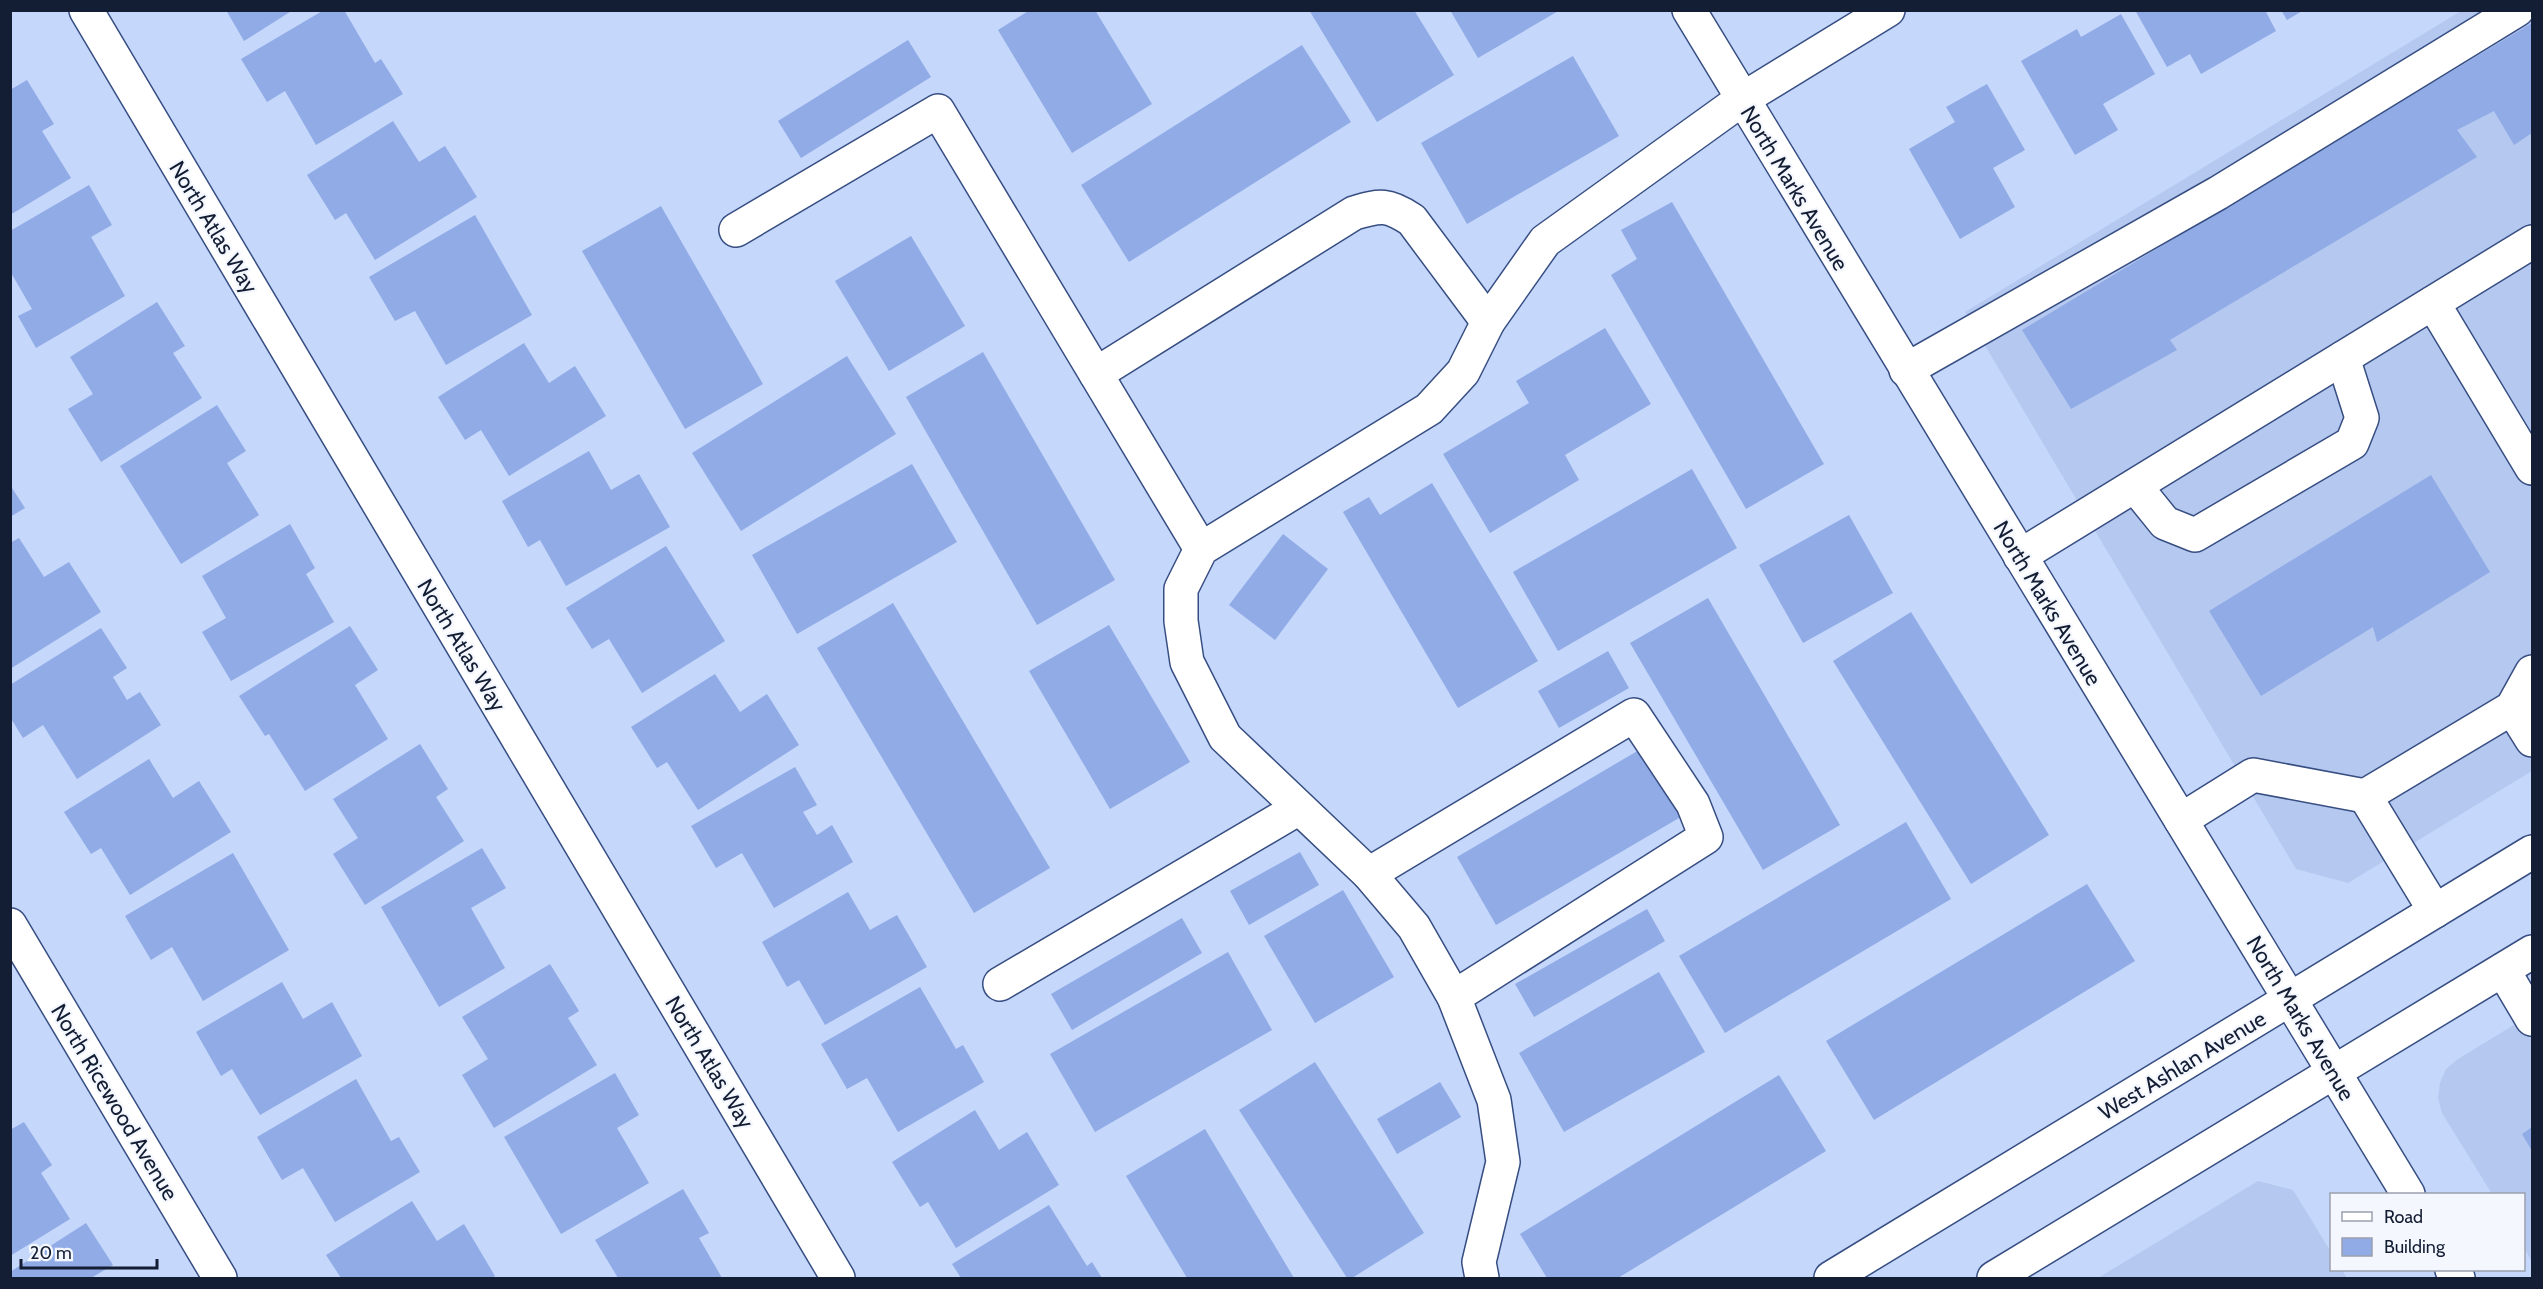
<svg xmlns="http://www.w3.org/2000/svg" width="2543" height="1289" viewBox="0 0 2543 1289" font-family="Cabin,sans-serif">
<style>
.built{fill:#b5c8f0}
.building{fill:#90abe6}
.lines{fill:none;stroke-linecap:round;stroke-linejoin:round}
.minor-casing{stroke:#374e82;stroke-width:36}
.major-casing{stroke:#374e82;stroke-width:36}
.minor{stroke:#fff;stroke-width:33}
.major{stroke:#fff;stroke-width:33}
.labels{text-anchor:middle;stroke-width:4.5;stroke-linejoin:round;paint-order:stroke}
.street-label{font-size:22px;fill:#131d33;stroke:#f4f7fe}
</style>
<rect width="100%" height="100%" fill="#c5d7fb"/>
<g class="built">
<polygon points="2461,11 2532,11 2532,771 2348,883 2296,869 1965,312"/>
<polygon points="2532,1014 2532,1262 2524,1247 2524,1194 2492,1194 2442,1113 2438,1098 2440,1083 2446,1069 2458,1059"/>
<polygon points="2258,1181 2293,1190 2331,1252 2332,1270 2342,1270 2347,1278 2098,1278"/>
</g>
<g class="building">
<polygon points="226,10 293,10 244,41"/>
<polygon points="324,10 344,10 375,63 381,59 403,94 316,145 285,91 267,102 241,59"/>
<polygon points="1030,10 1095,10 1152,104 1072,153 998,30"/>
<polygon points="1309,10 1414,10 1454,75 1377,122"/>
<polygon points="1450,10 1560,10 1478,58"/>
<polygon points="2135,10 2265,10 2276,31 2201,74 2190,54 2167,67"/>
<polygon points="2281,10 2304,10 2287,20"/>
<polygon points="2121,14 2155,74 2103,104 2118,130 2075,155 2021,61 2077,29 2081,37"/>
<polygon points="2532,23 2532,133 2514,145 2494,111 2457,130 2477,157 2170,340 2177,350 2071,409 2022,330"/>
<polygon points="908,40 931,77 801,158 778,121"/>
<polygon points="1302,45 1351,122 1129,262 1081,185"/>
<polygon points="1573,56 1619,136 1467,224 1421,143"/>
<polygon points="27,80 54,124 42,131 71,178 10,215 10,90"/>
<polygon points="1987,84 2025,150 1993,168 2015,207 1960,239 1909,149 1955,122 1946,107"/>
<polygon points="393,121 419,162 445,146 477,197 375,260 346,213 335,220 307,175"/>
<polygon points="89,185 112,225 91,237 125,296 36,348 18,316 32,309 10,271 10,231"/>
<polygon points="1672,202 1824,464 1746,509 1611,275 1637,259 1621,230"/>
<polygon points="661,206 763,384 685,429 582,251"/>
<polygon points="475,215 532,315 446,365 415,311 395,321 369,277"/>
<polygon points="911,236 965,326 889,371 835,281"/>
<polygon points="157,302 185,346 173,353 202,398 101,462 68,409 93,394 70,357"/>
<polygon points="1605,328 1651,404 1565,455 1579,480 1490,533 1443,454 1529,403 1516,381"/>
<polygon points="524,343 549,383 575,366 606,416 509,476 481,430 465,440 438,397"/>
<polygon points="983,352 1115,580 1037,625 906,397"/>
<polygon points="847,356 896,434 741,531 692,453"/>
<polygon points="217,405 246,451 227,463 259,515 181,564 120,466"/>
<polygon points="589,451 611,490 639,474 670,527 566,586 540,540 528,547 502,501"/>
<polygon points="912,464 957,542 797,634 752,555"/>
<polygon points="1692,469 1737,548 1558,651 1513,572"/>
<polygon points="2431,475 2490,572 2377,642 2373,627 2261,696 2209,611"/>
<polygon points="1432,483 1538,661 1458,708 1343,512 1369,497 1380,515"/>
<polygon points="10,485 25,508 10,517"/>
<polygon points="1849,515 1893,593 1803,643 1759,565"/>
<polygon points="290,524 315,568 306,574 334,622 231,681 202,632 226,618 202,576"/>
<polygon points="1283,534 1328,569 1275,640 1229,605"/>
<polygon points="19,538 44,577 69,562 101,612 10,669 10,543"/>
<polygon points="666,546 725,641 642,693 609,639 592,649 566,608"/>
<polygon points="1708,598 1840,825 1763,870 1630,643"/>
<polygon points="893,603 1050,868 974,913 817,648"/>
<polygon points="1911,612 2049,835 1971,884 1833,661"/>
<polygon points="1109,625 1190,762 1110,809 1029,671"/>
<polygon points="350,626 378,670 355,685 388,739 305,791 269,734 265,736 239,696"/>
<polygon points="101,628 127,668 113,677 127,700 140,692 161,725 77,779 43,725 23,738 10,717 10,685"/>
<polygon points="1608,651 1629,688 1559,728 1538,691"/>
<polygon points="715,674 740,712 767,694 799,745 698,810 667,762 657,768 631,727"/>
<polygon points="1651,743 1691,811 1496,925 1457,857"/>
<polygon points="420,744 448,789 436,797 464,841 365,905 333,854 358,838 333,799"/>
<polygon points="149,759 173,798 199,781 231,832 130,895 101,848 91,854 64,812"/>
<polygon points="795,767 817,805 803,812 817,835 832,825 853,862 774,908 742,853 716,868 691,826"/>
<polygon points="1906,822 1951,899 1725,1033 1679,956"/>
<polygon points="482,848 506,888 471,908 505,968 439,1007 381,907"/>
<polygon points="1300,852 1319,885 1249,925 1230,891"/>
<polygon points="233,853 289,950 203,1001 172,947 151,960 125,916"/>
<polygon points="2087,884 2135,961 1874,1120 1826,1041"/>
<polygon points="1343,890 1394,977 1315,1023 1264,936"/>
<polygon points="848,892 870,930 897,915 927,967 825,1025 799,980 787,987 762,942"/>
<polygon points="1647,909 1665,941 1534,1017 1515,984"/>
<polygon points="1182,918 1202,953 1072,1030 1051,994"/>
<polygon points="1228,952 1272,1030 1095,1132 1050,1054"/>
<polygon points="550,964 579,1011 568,1018 597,1065 494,1128 462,1075 488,1059 462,1017"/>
<polygon points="1659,972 1705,1052 1564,1132 1519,1053"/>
<polygon points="282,982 303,1019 332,1002 362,1056 260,1115 232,1069 221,1076 196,1032"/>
<polygon points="920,987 956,1049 963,1045 984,1082 898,1132 867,1078 847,1089 821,1044"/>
<polygon points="1315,1062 1424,1233 1352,1278 1347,1278 1239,1110"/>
<polygon points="615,1073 639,1115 617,1128 649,1183 561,1234 504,1137"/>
<polygon points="1779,1075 1826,1151 1618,1278 1547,1278 1520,1234"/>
<polygon points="356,1079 391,1141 399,1137 420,1172 335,1222 303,1168 282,1180 257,1137"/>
<polygon points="1440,1082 1461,1117 1397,1154 1377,1119"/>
<polygon points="975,1110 999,1150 1027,1132 1059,1185 956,1248 928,1202 920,1207 892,1162"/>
<polygon points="24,1122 52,1165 41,1173 70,1219 10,1256 10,1130"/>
<polygon points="2532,1127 2532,1151 2522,1134"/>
<polygon points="1205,1129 1294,1278 1187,1278 1126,1176"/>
<polygon points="683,1189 709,1233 699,1238 722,1278 618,1278 595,1240"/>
<polygon points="412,1201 437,1241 464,1224 495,1276 492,1278 341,1278 326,1255"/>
<polygon points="1049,1205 1087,1266 1092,1262 1102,1278 961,1278 952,1264"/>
<polygon points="86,1223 113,1265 91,1278 10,1278 10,1272"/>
</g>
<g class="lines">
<defs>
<g id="minor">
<polyline points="86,10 838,1278"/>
<polyline points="736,230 938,111 1201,549"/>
<polyline points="2433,303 2532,468"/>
<polyline points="1906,370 2218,193 2517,10"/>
<path d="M 1096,374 L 1354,213 C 1381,205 1388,204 1412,220 L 1488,322"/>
<polyline points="2135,486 2165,523 2195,535 2352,443 2362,418 2343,358"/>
<polyline points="2020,556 2532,242"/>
<polyline points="2531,697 2512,708 2532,740"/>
<polyline points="2181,820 2253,775 2365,796"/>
<polyline points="1369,874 1634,715 1693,804 1706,837 1454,997"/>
<polyline points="2435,911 2365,796 2512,708 2532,672"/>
<polyline points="10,925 220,1278"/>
<polyline points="2503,970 2532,1019"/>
<polyline points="1000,984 1299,808"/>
<polyline points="1482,1278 1479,1262 1503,1162 1494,1100 1454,997 1414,927 1369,874 1225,737 1187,662 1181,621 1181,589 1201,549 1429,409 1463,372 1488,322 1545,241 1741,100 1888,10"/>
</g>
<g id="major">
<polyline points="1689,10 2408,1194"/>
<polyline points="2452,1270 2458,1278"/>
<polyline points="1831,1278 2532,852"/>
<polyline points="1994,1278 2532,952"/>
</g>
</defs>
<use href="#minor" class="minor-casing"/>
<use href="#major" class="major-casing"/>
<use href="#minor" class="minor"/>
<use href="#major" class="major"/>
</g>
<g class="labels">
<g class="street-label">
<text transform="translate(1795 188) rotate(59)" y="8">North Marks Avenue</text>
<text transform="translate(214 227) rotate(59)" y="8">North Atlas Way</text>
<text transform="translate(2048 603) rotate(59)" y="8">North Marks Avenue</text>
<text transform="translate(462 645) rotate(59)" y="8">North Atlas Way</text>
<text transform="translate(2301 1018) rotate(59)" y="8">North Marks Avenue</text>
<text transform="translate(710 1062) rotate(59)" y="8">North Atlas Way</text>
<text transform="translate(2182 1065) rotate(-31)" y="8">West Ashlan Avenue</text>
<text transform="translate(115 1102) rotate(59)" y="8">North Ricewood Avenue</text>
</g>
</g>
<rect width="2543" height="1289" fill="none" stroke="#131d33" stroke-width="24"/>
<rect x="2330" y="1193" width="195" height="78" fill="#f4f7fe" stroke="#9aa0ad" stroke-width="1.5"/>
<rect x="2342" y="1212" width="30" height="9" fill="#ffffff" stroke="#9aa0ad" stroke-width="1.5"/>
<text x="2384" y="1223" font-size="18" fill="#131d33">Road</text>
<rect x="2342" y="1238" width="30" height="18" fill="#90abe6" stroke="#9aa0ad" stroke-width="1.5"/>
<text x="2384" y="1253" font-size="18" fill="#131d33">Building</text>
<path d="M21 1259v9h136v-9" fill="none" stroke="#131d33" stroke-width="3"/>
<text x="30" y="1259" font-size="18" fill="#131d33" stroke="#f4f7fe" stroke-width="4.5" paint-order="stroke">20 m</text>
</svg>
